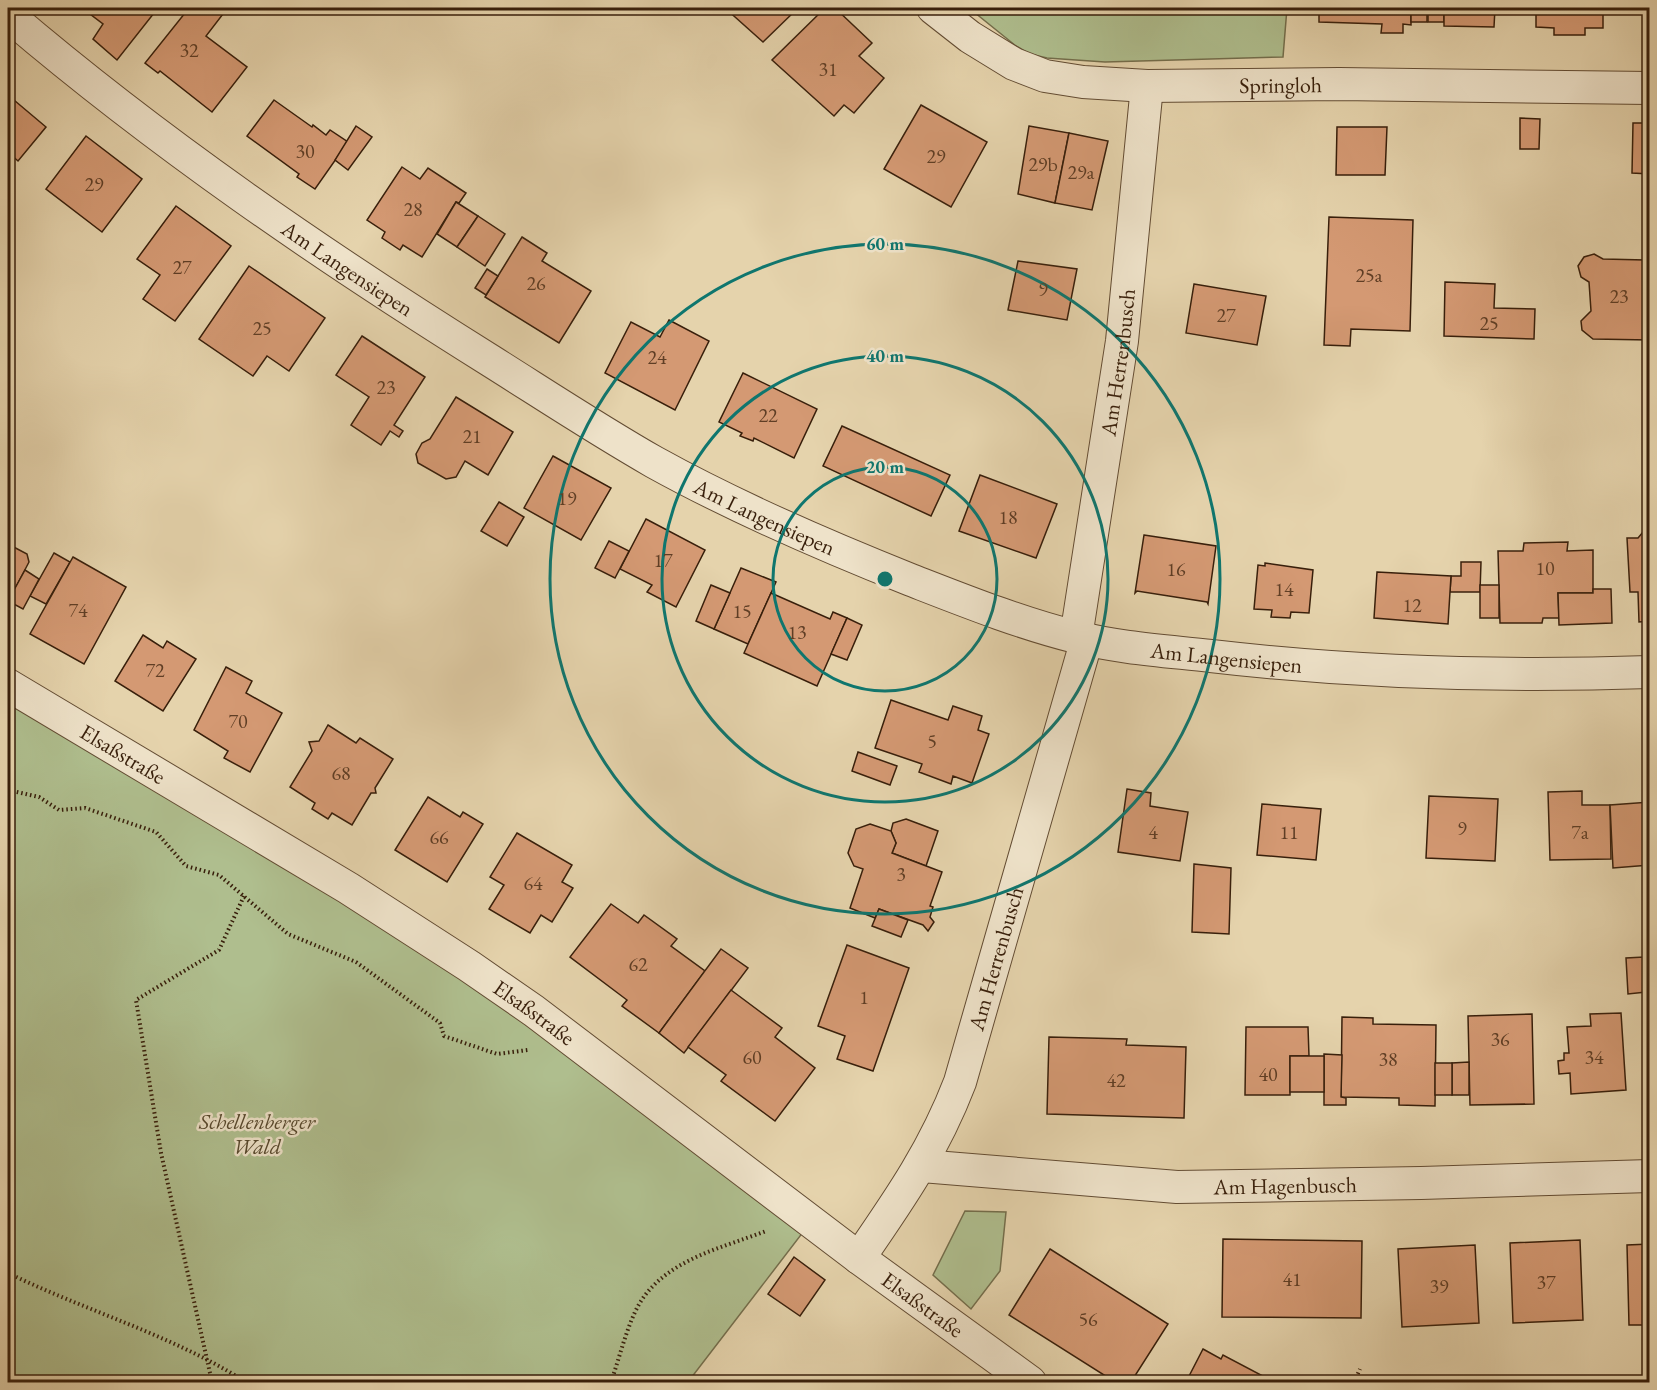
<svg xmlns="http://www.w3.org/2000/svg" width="1657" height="1390" viewBox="0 0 1657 1390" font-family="'EB Garamond',serif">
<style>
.green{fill:#afbe8e;stroke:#746e4c;stroke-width:1.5}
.building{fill:#d49973;stroke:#381f0b;stroke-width:1.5}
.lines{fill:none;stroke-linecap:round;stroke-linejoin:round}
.street-casing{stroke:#634c33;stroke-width:34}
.path{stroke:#381f0b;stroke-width:4;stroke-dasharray:1.5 3;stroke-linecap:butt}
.street{stroke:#eee2c9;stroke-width:32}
.ring{fill:none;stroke:#0f766e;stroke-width:3}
.labels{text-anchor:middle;stroke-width:5;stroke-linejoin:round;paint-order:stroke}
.number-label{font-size:20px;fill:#5f3e25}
.street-label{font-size:22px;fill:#381f0b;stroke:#eee2c9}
.park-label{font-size:22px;font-style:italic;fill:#56472c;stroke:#eee2c9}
.centre{fill:#0f766e;stroke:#eee2c9;stroke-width:3}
.ring-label{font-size:18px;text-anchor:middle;font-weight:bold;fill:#0f766e;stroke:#eee2c9;stroke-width:5;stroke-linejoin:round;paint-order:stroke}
</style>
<rect width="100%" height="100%" fill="#e5d3ac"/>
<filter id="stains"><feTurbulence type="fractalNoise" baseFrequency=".00333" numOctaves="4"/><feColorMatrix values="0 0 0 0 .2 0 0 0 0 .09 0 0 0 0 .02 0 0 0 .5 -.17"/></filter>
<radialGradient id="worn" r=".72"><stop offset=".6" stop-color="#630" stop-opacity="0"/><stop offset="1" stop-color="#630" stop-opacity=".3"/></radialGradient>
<g class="green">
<polygon points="969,8 1287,8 1283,57 1105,62 1047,58 1030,54 1016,46"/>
<polygon points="8,693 345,894 807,1227 688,1382 8,1382"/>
<polygon points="965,1211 1006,1212 1000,1271 971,1309 933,1275"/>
</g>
<g class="building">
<polygon points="82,8 158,8 117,60 93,39 103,24"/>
<polygon points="189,8 213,8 223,14 206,36 247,67 212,112 160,71 158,73 145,63"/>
<polygon points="725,8 798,8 763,42"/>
<polygon points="825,8 835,8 872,43 859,56 884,78 854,113 844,105 834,116 772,60"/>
<polygon points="1319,8 1411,8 1411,25 1403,24 1403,33 1381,33 1382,24 1319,22"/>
<rect x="1411" y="8" width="16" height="14"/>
<rect x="1428" y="8" width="16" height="14"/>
<polygon points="1444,8 1495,8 1494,27 1444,26"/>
<polygon points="1536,8 1603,8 1603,28 1585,28 1585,35 1554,35 1554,28 1536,27"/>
<polygon points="8,95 46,127 18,161 8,152"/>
<polygon points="274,100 312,127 313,125 326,135 330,130 348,142 315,189 297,177 299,174 247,136"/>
<polygon points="921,105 987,142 951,207 884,169"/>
<polygon points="1520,118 1540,119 1539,149 1520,149"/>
<polygon points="1633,123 1650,123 1650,174 1632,173"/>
<polygon points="356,126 372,137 348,170 335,160"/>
<polygon points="1029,126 1069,133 1055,203 1018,194"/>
<polygon points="1337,127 1387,127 1385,175 1336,175"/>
<polygon points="1069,133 1108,141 1092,210 1055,203"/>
<polygon points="86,136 142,179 102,232 46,189"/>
<polygon points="402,167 420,179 428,168 466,193 459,203 456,202 422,257 403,245 400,250 382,238 385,232 367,220"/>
<polygon points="456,202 478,216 457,247 437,234"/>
<polygon points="176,206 231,246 175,321 143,299 160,275 137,259"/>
<polygon points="478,216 505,234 485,266 457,247"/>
<polygon points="1329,217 1413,220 1410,331 1351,329 1350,346 1324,345"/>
<polygon points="522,237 547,253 542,261 591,291 559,343 485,297"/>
<polygon points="1594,254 1603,259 1645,260 1645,285 1650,285 1650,340 1593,339 1582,330 1581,321 1591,311 1589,282 1581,277 1578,266 1584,257"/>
<polygon points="1018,261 1077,269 1067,320 1008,310"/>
<polygon points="249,266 325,318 289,371 267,356 253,376 199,339"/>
<polygon points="487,269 498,276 486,295 475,288"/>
<polygon points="1445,282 1495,284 1494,308 1535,309 1534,339 1444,336"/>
<polygon points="1194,284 1266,296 1257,345 1186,333"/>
<polygon points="669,320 709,341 675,410 605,373 631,322 660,337"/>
<polygon points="362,336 425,377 394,425 403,431 399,437 390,431 381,445 351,425 369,397 336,375"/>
<polygon points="743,373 817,409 794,458 754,438 753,441 740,436 742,433 719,422"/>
<polygon points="456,397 513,432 488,475 465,461 456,477 446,479 418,463 416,454 422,443 430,439"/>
<polygon points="842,426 950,475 931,516 823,466"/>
<polygon points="553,456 611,488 581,540 524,508"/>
<polygon points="980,475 1057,504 1036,558 959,531"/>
<polygon points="499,502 524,517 507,546 481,531"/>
<polygon points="646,519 705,550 676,607 647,592 652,585 620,569"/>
<polygon points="1643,532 1650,532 1650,621 1639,622 1638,592 1630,592 1627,538 1638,538"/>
<polygon points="1144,535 1216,546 1208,604 1207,602 1137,591 1135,593"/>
<polygon points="609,541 629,551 615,578 595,568"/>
<polygon points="1568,542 1567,551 1593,550 1593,593 1558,593 1559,618 1543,618 1542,623 1500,623 1498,551 1523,551 1524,543"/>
<polygon points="8,544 27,554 29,562 8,602"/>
<polygon points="54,553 70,562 46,604 30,596"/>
<polygon points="73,557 126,587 84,664 30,634"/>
<polygon points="1461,562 1481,562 1480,592 1450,592 1451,576 1461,576"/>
<polygon points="1265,563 1313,570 1309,613 1291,612 1290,618 1271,617 1272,610 1254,609 1258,565 1265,566"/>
<polygon points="741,568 776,582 748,644 714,629"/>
<polygon points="25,570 39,579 23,609 8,601"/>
<polygon points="1377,572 1451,576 1448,624 1374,618"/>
<polygon points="711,585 730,593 714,629 696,621"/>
<rect x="1480" y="585" width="19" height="33"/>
<polygon points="1593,589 1611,589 1612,623 1559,625 1558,593 1593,593"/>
<polygon points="771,593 830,619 833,612 847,618 817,686 744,653"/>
<polygon points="847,618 862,625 847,660 831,654"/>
<polygon points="143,635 163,648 167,641 196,659 163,711 115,681"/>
<polygon points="226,667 252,681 246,693 282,713 250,772 224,758 228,751 194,730"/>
<polygon points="891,700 948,720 953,706 982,716 978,730 989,734 972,783 953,776 951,784 919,772 922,764 875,748"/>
<polygon points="328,725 356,743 360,738 393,759 375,788 376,793 371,793 352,825 332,813 328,819 312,809 315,803 290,787 312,751 309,742 319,741"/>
<polygon points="858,752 897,766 890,785 852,771"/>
<polygon points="1127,789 1151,793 1150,806 1188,812 1180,861 1118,852"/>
<polygon points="1582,791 1582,805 1610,805 1611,859 1550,860 1548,792"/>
<polygon points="1429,796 1498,799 1495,861 1426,858"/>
<polygon points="428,797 460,817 463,812 483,824 447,882 395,850"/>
<polygon points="1650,802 1650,865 1613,868 1610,805"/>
<polygon points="1262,804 1321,809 1316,860 1257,855"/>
<polygon points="906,819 938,831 926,866 892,853 896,843 891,831 893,823"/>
<polygon points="870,824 891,831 896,843 892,853 942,872 930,906 933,907 930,917 934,922 928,931 923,925 879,909 875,918 850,908 863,869 854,866 848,853 856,829"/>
<polygon points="517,833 572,865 562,882 573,888 552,922 541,915 530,933 489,909 504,885 490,877"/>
<polygon points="1194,864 1231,868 1229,934 1192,932"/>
<polygon points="611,904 638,923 644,915 677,939 671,946 705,971 659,1033 622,1006 627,1000 570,957"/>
<polygon points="879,909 908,920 901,937 872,926"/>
<polygon points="847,945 909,968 873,1071 837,1059 845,1036 818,1026"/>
<polygon points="721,949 748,968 684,1053 659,1033"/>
<polygon points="1644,957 1646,992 1628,994 1626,958"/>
<polygon points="731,990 782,1028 775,1037 815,1068 775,1121 721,1081 726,1075 688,1047"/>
<polygon points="1621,1013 1626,1090 1571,1094 1570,1073 1559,1074 1558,1061 1564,1060 1564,1053 1569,1053 1567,1027 1591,1026 1590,1014"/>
<polygon points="1532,1014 1534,1104 1470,1105 1468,1016"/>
<polygon points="1342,1017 1373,1018 1373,1024 1436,1025 1435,1106 1399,1105 1399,1098 1341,1097"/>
<polygon points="1246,1027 1308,1027 1309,1056 1290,1056 1290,1095 1245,1095"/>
<polygon points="1049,1037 1127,1039 1126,1045 1186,1047 1184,1118 1047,1114"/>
<polygon points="1324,1054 1342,1055 1341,1097 1346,1098 1346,1105 1324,1105"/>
<rect x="1290" y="1056" width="34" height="36"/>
<polygon points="1469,1062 1469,1095 1452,1095 1452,1063"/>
<rect x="1435" y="1063" width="17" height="32"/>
<polygon points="1223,1239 1362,1241 1361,1318 1222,1317"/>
<polygon points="1580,1240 1583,1320 1513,1323 1510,1243"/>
<polygon points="1650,1244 1650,1325 1629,1325 1627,1245"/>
<polygon points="1475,1245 1479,1323 1402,1327 1398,1249"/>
<polygon points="1050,1249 1168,1324 1131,1382 1115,1382 1009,1315"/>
<polygon points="794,1257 825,1280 800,1316 768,1294"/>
<polygon points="1203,1349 1221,1359 1223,1355 1274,1382 1186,1382"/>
</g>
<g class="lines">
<defs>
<g id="street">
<path id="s1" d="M 933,8 L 970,37 L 1014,64 L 1045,76 L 1083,82 L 1147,86 L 1339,84 L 1650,88"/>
<path id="s2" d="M 8,15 C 158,143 323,256 491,361 C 545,395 598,430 654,462 C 737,508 823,545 911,580 C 965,601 1020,623 1076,637 C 1119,648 1167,651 1211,656 C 1357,673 1503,677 1650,672"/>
<path id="s3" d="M 1076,637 L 1122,341 L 1147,86"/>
<path id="s4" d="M 8,685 L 348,888 L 469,966 L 534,1011 L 859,1258 L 1030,1382"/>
<path id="s5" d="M 922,1166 L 1177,1187 L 1421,1183 L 1650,1176"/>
<path id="s6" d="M 859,1258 C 899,1200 934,1150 960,1082 L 1087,639"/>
</g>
</defs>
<use href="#street" class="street-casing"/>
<g class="path">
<polyline points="8,790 39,797 59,810 85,808 156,832 186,866 219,875 288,934 356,962 440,1023 444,1036 497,1054 528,1050"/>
<path d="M 8,1273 C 86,1311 172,1335 246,1382"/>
<polyline points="212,1382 161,1153 136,1000 219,950 244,896"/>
<path d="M 611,1382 C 619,1359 625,1334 635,1312 C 659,1261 719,1249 766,1231"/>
<polyline points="1354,1382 1360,1369"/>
</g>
<use href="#street" class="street"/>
</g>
<g class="ring">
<circle cx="885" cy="579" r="112"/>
<circle cx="885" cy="579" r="223"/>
<circle cx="885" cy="579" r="335"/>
</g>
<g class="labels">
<g class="number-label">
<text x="189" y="57">32</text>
<text x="828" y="76">31</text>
<text x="305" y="158">30</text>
<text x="936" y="163">29</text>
<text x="1043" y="171">29b</text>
<text x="1081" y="179">29a</text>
<text x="94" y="191">29</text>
<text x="413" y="216">28</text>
<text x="182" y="274">27</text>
<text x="1369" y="282">25a</text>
<text x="536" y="290">26</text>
<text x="1043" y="296">9</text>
<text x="1619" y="303">23</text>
<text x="1226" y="322">27</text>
<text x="1489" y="330">25</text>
<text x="262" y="335">25</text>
<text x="657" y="364">24</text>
<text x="386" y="394">23</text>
<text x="768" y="422">22</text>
<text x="472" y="443">21</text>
<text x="567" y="505">19</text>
<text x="1008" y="524">18</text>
<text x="663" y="567">17</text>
<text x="1545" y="575">10</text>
<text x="1176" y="576">16</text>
<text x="1284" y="596">14</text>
<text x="1412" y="612">12</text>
<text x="78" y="617">74</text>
<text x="742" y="618">15</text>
<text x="797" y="639">13</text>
<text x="155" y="677">72</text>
<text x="238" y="728">70</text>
<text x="932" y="748">5</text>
<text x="341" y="780">68</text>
<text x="1462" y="835">9</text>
<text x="1153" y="839">4</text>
<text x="1289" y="839">11</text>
<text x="1580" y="839">7a</text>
<text x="439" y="844">66</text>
<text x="901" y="881">3</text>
<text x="533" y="890">64</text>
<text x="638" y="971">62</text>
<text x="864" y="1004">1</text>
<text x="1500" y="1046">36</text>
<text x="752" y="1064">60</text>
<text x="1594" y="1064">34</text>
<text x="1388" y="1066">38</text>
<text x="1268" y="1081">40</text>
<text x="1116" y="1087">42</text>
<text x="1292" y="1286">41</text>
<text x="1546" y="1289">37</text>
<text x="1439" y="1293">39</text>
<text x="1088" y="1326">56</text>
</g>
<g class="street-label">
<text dy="8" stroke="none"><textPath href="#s1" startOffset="368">Springloh</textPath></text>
<text dy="8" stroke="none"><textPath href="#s2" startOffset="424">Am Langensiepen</textPath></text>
<text dy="8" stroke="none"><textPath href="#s3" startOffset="278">Am Herrenbusch</textPath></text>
<text dy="8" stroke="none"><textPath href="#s2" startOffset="910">Am Langensiepen</textPath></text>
<text dy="8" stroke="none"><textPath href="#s2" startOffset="1396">Am Langensiepen</textPath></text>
<text dy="8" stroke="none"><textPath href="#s4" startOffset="134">Elsaßstraße</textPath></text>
<text dy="8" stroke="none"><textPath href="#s6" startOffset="332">Am Herrenbusch</textPath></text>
<text dy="8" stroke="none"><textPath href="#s4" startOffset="620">Elsaßstraße</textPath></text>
<text dy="8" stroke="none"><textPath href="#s5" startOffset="364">Am Hagenbusch</textPath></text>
<text dy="8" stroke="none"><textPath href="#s4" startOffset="1106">Elsaßstraße</textPath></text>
</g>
<g class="park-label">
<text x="257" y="1129">Schellenberger<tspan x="257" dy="25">Wald</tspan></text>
</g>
</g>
<circle cx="885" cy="579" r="9" class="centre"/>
<g class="ring-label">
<text x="885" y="250">60 m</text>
<text x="885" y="362">40 m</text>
<text x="885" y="473">20 m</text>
</g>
<rect width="1657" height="1390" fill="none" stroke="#e5d3ac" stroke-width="30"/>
<rect x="9" y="9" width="1639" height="1372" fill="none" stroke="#381f0b" stroke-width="3"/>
<rect x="15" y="15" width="1627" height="1360" fill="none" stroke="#381f0b" stroke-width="1.5"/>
<rect width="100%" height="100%" filter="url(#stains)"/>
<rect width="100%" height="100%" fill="url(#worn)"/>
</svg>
